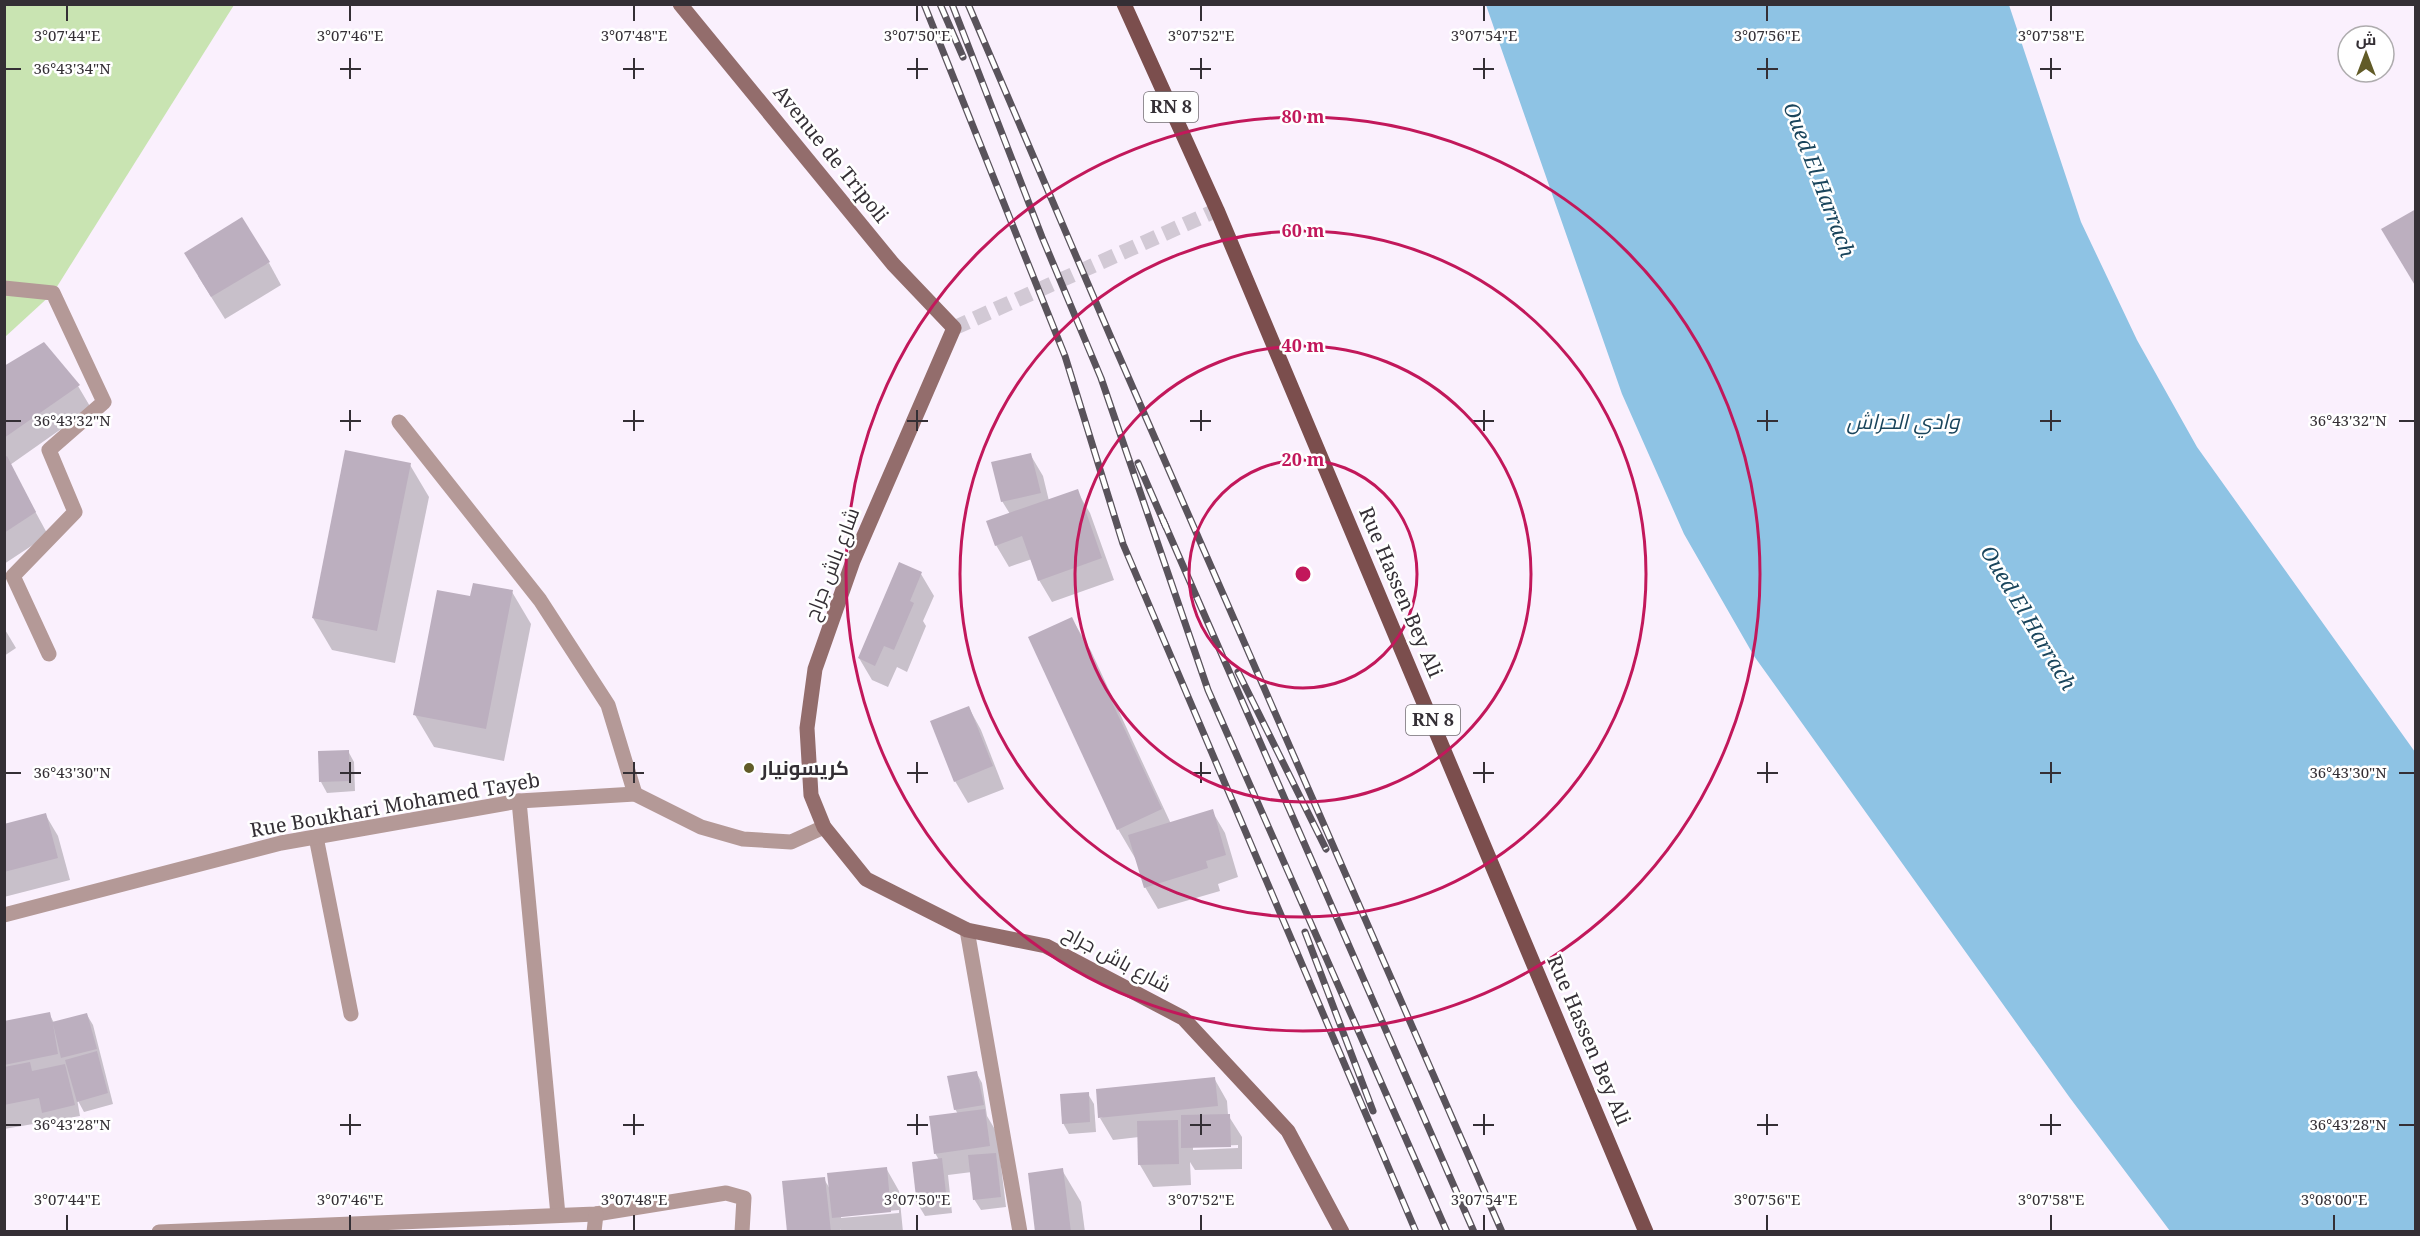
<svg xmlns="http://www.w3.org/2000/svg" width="2420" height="1236" viewBox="0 0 2420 1236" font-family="'Noto Serif',Cairo,serif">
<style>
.green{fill:#c9e4b2}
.water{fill:#8ec3e4}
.shadow{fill:#0003;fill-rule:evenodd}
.building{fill:#bcafbf}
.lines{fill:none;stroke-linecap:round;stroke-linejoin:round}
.secondary-tunnel{stroke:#d2c9d5;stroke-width:15;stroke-dasharray:15 8;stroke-linecap:butt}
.street{stroke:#b49997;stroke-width:15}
.secondary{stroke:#936d6c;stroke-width:15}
.primary{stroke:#7b4e4d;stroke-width:15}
.rail-casing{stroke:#59535b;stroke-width:7}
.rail{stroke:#fff;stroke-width:4.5;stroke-dasharray:14;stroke-linecap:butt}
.ticks{fill:none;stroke:#342f35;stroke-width:2}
.ring{fill:none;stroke:#c2185b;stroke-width:3}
.poi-dot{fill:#615b27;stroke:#fff;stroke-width:2}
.labels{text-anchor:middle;stroke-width:5;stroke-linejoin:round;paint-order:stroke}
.shield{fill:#fff;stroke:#716d72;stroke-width:1.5}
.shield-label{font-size:18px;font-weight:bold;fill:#342f35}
.street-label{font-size:20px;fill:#342f35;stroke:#fff}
.poi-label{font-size:20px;font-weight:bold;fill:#342f35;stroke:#fff;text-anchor:start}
.water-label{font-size:21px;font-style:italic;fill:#1a455c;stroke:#fff}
.ticks-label{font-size:15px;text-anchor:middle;fill:#342f35;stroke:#fff;stroke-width:5;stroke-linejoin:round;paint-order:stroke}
.centre{fill:#c2185b;stroke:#fff;stroke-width:3}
.ring-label{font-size:18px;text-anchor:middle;font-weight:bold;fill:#c2185b;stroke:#fff;stroke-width:5;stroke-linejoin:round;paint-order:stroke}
</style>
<rect width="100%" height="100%" fill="#faf0fd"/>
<polygon class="green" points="5,5 234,5 53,293 5,337"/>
<polygon class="water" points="1486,5 2009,5 2081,222 2137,340 2197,447 2415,752 2415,1231 2170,1231 2070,1098 1754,656 1684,534 1622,394"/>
<g class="shadow">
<polygon points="269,263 281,285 225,319 198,276"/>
<polygon points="44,344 78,386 91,408 10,465 48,535 4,564 4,369"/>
<polygon points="1030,454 1043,476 1049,501 1077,491 1090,513 1114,580 1052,602 1039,580 1032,559 1009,567 996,545 1010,514 1002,501"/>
<polygon points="410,465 429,497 395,663 332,650 313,618"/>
<polygon points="921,574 934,596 923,621 926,626 907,672 897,667 888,687 872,680 859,658"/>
<polygon points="512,592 531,624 504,761 434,747 415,715 472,598"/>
<polygon points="1072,619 1091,651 1171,824 1212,811 1225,833 1238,877 1218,884 1220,891 1158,909 1145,887 1138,863 1118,829"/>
<polygon points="4,628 16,648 4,656"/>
<polygon points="969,708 981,730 1004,789 968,803 955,781"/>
<polygon points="348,751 354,762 355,791 327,793 321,782"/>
<polygon points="45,814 58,836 70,880 4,897 4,825"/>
<polygon points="49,1013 54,1023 87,1015 93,1025 113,1104 84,1112 77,1099 80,1116 4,1129 4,1023"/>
<polygon points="976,1072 982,1083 987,1116 997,1133 1006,1207 981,1210 974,1199 972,1172 948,1175 952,1213 925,1216 919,1206 939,1160 935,1153 958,1114 955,1109"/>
<path d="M 1214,1078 L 1227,1101 L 1228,1115 L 1242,1137 L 1242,1169 L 1195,1170 L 1190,1162 L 1191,1185 L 1153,1187 L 1140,1165 L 1139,1137 L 1113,1140 L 1100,1118 ZM 1238,1145 L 1238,1148 L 1193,1150 L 1193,1147 Z"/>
<polygon points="1088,1094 1094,1104 1096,1132 1069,1134 1063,1123"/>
<path d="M 886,1168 L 899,1191 L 903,1232 L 841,1232 L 840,1229 L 840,1232 L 788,1232 L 824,1179 L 830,1189 ZM 899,1210 L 899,1213 L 841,1218 L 841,1215 Z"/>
<polygon points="1062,1170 1081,1202 1085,1232 1037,1232"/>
</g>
<g class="building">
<polygon points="2416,209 2416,287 2381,229"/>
<polygon points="242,217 270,262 211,297 184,253"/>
<polygon points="44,342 80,385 4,438 4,366"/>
<polygon points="345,450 411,463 377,631 312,618"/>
<polygon points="1031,453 1041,493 1001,502 991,462"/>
<polygon points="7,456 36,512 4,533 4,458"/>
<polygon points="1078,489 1102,558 1038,581 1022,536 995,546 986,521"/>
<polygon points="899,562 922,572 910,601 914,603 894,650 884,646 875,666 858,658"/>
<polygon points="473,583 513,590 486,729 413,715 437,590 470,596"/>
<polygon points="1072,617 1162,809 1117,830 1028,637"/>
<polygon points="969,706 993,766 954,782 930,721"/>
<polygon points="349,750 350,781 319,782 318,751"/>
<polygon points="1213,809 1226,855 1206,861 1208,868 1144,888 1128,835"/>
<polygon points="46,813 58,858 4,872 4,824"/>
<polygon points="50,1012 52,1022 87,1013 97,1049 61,1058 53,1024 58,1054 4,1065 4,1021"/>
<polygon points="97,1051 108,1093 77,1102 65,1060"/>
<polygon points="30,1062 32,1071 65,1064 75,1105 42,1113 39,1098 4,1105 4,1067"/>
<polygon points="977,1071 984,1105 954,1110 947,1076"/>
<polygon points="1215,1077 1218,1106 1098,1118 1096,1089"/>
<polygon points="1089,1092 1090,1122 1062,1124 1060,1094"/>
<polygon points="985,1109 990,1146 934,1154 929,1116"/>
<polygon points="1230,1114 1231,1147 1181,1148 1181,1115"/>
<polygon points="1178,1120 1179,1164 1138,1165 1137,1121"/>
<polygon points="996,1153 1001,1197 973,1200 968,1155"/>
<polygon points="942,1158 947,1202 917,1206 912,1162"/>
<polygon points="887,1167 891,1212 832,1218 827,1173"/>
<polygon points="1063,1168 1071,1232 1035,1232 1028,1173"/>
<polygon points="825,1177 831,1232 787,1232 782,1181"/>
</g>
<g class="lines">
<polyline class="secondary-tunnel" points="954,328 1217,210"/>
<g class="street">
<polyline points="4,288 53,293 104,402 49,450 75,512 13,576 49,654"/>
<polyline points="399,422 540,600 608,705 635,794"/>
<polyline points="519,801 558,1215"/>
<polyline points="316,837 351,1014"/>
<polyline points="4,915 281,843 519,801 635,794 701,827 743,839 791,842 824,827"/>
<polyline points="967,930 1020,1232"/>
<polyline points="159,1232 596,1214 726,1193 744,1198 742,1232"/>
<polyline points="594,1232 596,1214"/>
</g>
<polyline class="secondary" points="680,4 893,264 954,328 853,561 815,669 807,728 811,795 824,827 866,879 967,930 1046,946 1183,1018 1288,1131 1342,1232"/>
<polyline class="primary" points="1124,4 1217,210 1646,1232"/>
<defs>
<g id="rail">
<polyline points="924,4 1065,356 1123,544 1416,1232"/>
<polyline points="940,4 963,57"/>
<polyline points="952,4 1042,237 1101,378 1208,690 1447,1232"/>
<polyline points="968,4 1112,340 1502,1232"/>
<polyline points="1138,463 1166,527"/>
<polyline points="1163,520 1474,1232"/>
<polyline points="1238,672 1326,849"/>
<polyline points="1305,932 1373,1111"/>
</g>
</defs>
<use href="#rail" class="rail-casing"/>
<use href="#rail" class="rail"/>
</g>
<path class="ticks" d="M 67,6 L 67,21M 350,6 L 350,21M 634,6 L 634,21M 917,6 L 917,21M 1201,6 L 1201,21M 1484,6 L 1484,21M 1767,6 L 1767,21M 2051,6 L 2051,21M 350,58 L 350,79M 634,58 L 634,79M 917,58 L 917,79M 1201,58 L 1201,79M 1484,58 L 1484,79M 1767,58 L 1767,79M 2051,58 L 2051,79M 6,69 L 21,69M 340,69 L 361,69M 623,69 L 644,69M 907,69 L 928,69M 1190,69 L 1211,69M 1473,69 L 1494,69M 1757,69 L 1778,69M 2040,69 L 2061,69M 350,410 L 350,431M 634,410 L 634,431M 917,410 L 917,431M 1201,410 L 1201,431M 1484,410 L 1484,431M 1767,410 L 1767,431M 2051,410 L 2051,431M 6,421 L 21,421M 340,421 L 361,421M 623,421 L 644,421M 907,421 L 928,421M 1190,421 L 1211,421M 1473,421 L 1494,421M 1757,421 L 1778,421M 2040,421 L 2061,421M 2399,421 L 2414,421M 350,762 L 350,783M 634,762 L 634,783M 917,762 L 917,783M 1201,762 L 1201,783M 1484,762 L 1484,783M 1767,762 L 1767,783M 2051,762 L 2051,783M 6,773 L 21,773M 340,773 L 361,773M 623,773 L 644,773M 907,773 L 928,773M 1190,773 L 1211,773M 1473,773 L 1494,773M 1757,773 L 1778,773M 2040,773 L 2061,773M 2399,773 L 2414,773M 350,1114 L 350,1135M 634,1114 L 634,1135M 917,1114 L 917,1135M 1201,1114 L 1201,1135M 1484,1114 L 1484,1135M 1767,1114 L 1767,1135M 2051,1114 L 2051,1135M 6,1125 L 21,1125M 340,1125 L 361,1125M 623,1125 L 644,1125M 907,1125 L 928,1125M 1190,1125 L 1211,1125M 1473,1125 L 1494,1125M 1757,1125 L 1778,1125M 2040,1125 L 2061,1125M 2399,1125 L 2414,1125M 67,1215 L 67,1230M 350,1215 L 350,1230M 634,1215 L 634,1230M 917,1215 L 917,1230M 1201,1215 L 1201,1230M 1484,1215 L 1484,1230M 1767,1215 L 1767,1230M 2051,1215 L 2051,1230M 2334,1215 L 2334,1230"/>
<g class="ring">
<circle cx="1303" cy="574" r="114"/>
<circle cx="1303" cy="574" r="228"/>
<circle cx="1303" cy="574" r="343"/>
<circle cx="1303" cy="574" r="457"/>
</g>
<circle class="poi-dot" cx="749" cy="768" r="6"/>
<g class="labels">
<g class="shield">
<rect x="1144" y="92" width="54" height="30" rx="4.5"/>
<rect x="1406" y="705" width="54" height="30" rx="4.5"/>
</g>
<g class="shield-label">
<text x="1171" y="113">RN 8</text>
<text x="1433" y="726">RN 8</text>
</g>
<g class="street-label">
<text transform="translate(831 154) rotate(51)" y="7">Avenue de Tripoli</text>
<text transform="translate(832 564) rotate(-69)" y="7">شارع باش جراح</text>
<text transform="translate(1401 592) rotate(67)" y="7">Rue Hassen Bey Ali</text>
<text transform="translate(395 805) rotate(-10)" y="7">Rue Boukhari Mohamed Tayeb</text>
<text transform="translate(1117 959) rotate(28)" y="7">شارع باش جراح</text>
<text transform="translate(1589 1040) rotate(67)" y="7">Rue Hassen Bey Ali</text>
</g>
<g class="poi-label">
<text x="761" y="775">كريسونيار</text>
</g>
<g class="water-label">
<text transform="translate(1819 180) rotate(69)" y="7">Oued El Harrach</text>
<text x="1903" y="429">وادي الحراش</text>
<text transform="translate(2028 618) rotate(59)" y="7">Oued El Harrach</text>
</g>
</g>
<g class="ticks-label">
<text x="67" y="41">3°07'44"E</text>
<text x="350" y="41">3°07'46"E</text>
<text x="634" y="41">3°07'48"E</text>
<text x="917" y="41">3°07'50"E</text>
<text x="1201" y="41">3°07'52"E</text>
<text x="1484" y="41">3°07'54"E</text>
<text x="1767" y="41">3°07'56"E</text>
<text x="2051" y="41">3°07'58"E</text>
<text x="72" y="74">36°43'34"N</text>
<text x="72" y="426">36°43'32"N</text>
<text x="2348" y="426">36°43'32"N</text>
<text x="72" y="778">36°43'30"N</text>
<text x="2348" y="778">36°43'30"N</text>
<text x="72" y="1130">36°43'28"N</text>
<text x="2348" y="1130">36°43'28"N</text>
<text x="67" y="1205">3°07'44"E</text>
<text x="350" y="1205">3°07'46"E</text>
<text x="634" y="1205">3°07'48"E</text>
<text x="917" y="1205">3°07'50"E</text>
<text x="1201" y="1205">3°07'52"E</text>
<text x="1484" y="1205">3°07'54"E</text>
<text x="1767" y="1205">3°07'56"E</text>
<text x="2051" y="1205">3°07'58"E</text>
<text x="2334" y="1205">3°08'00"E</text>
</g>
<circle cx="1303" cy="574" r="9" class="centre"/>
<g class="ring-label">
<text x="1303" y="123">80 m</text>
<text x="1303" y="237">60 m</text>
<text x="1303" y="352">40 m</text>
<text x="1303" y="466">20 m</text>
</g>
<rect width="2420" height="1236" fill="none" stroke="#342f35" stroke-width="12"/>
<g transform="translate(2366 54)"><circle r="28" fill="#ffffff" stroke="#aeacae" stroke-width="1.5"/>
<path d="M0-4.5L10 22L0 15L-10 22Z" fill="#615b27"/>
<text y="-9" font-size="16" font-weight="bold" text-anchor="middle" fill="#342f35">ش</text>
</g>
</svg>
